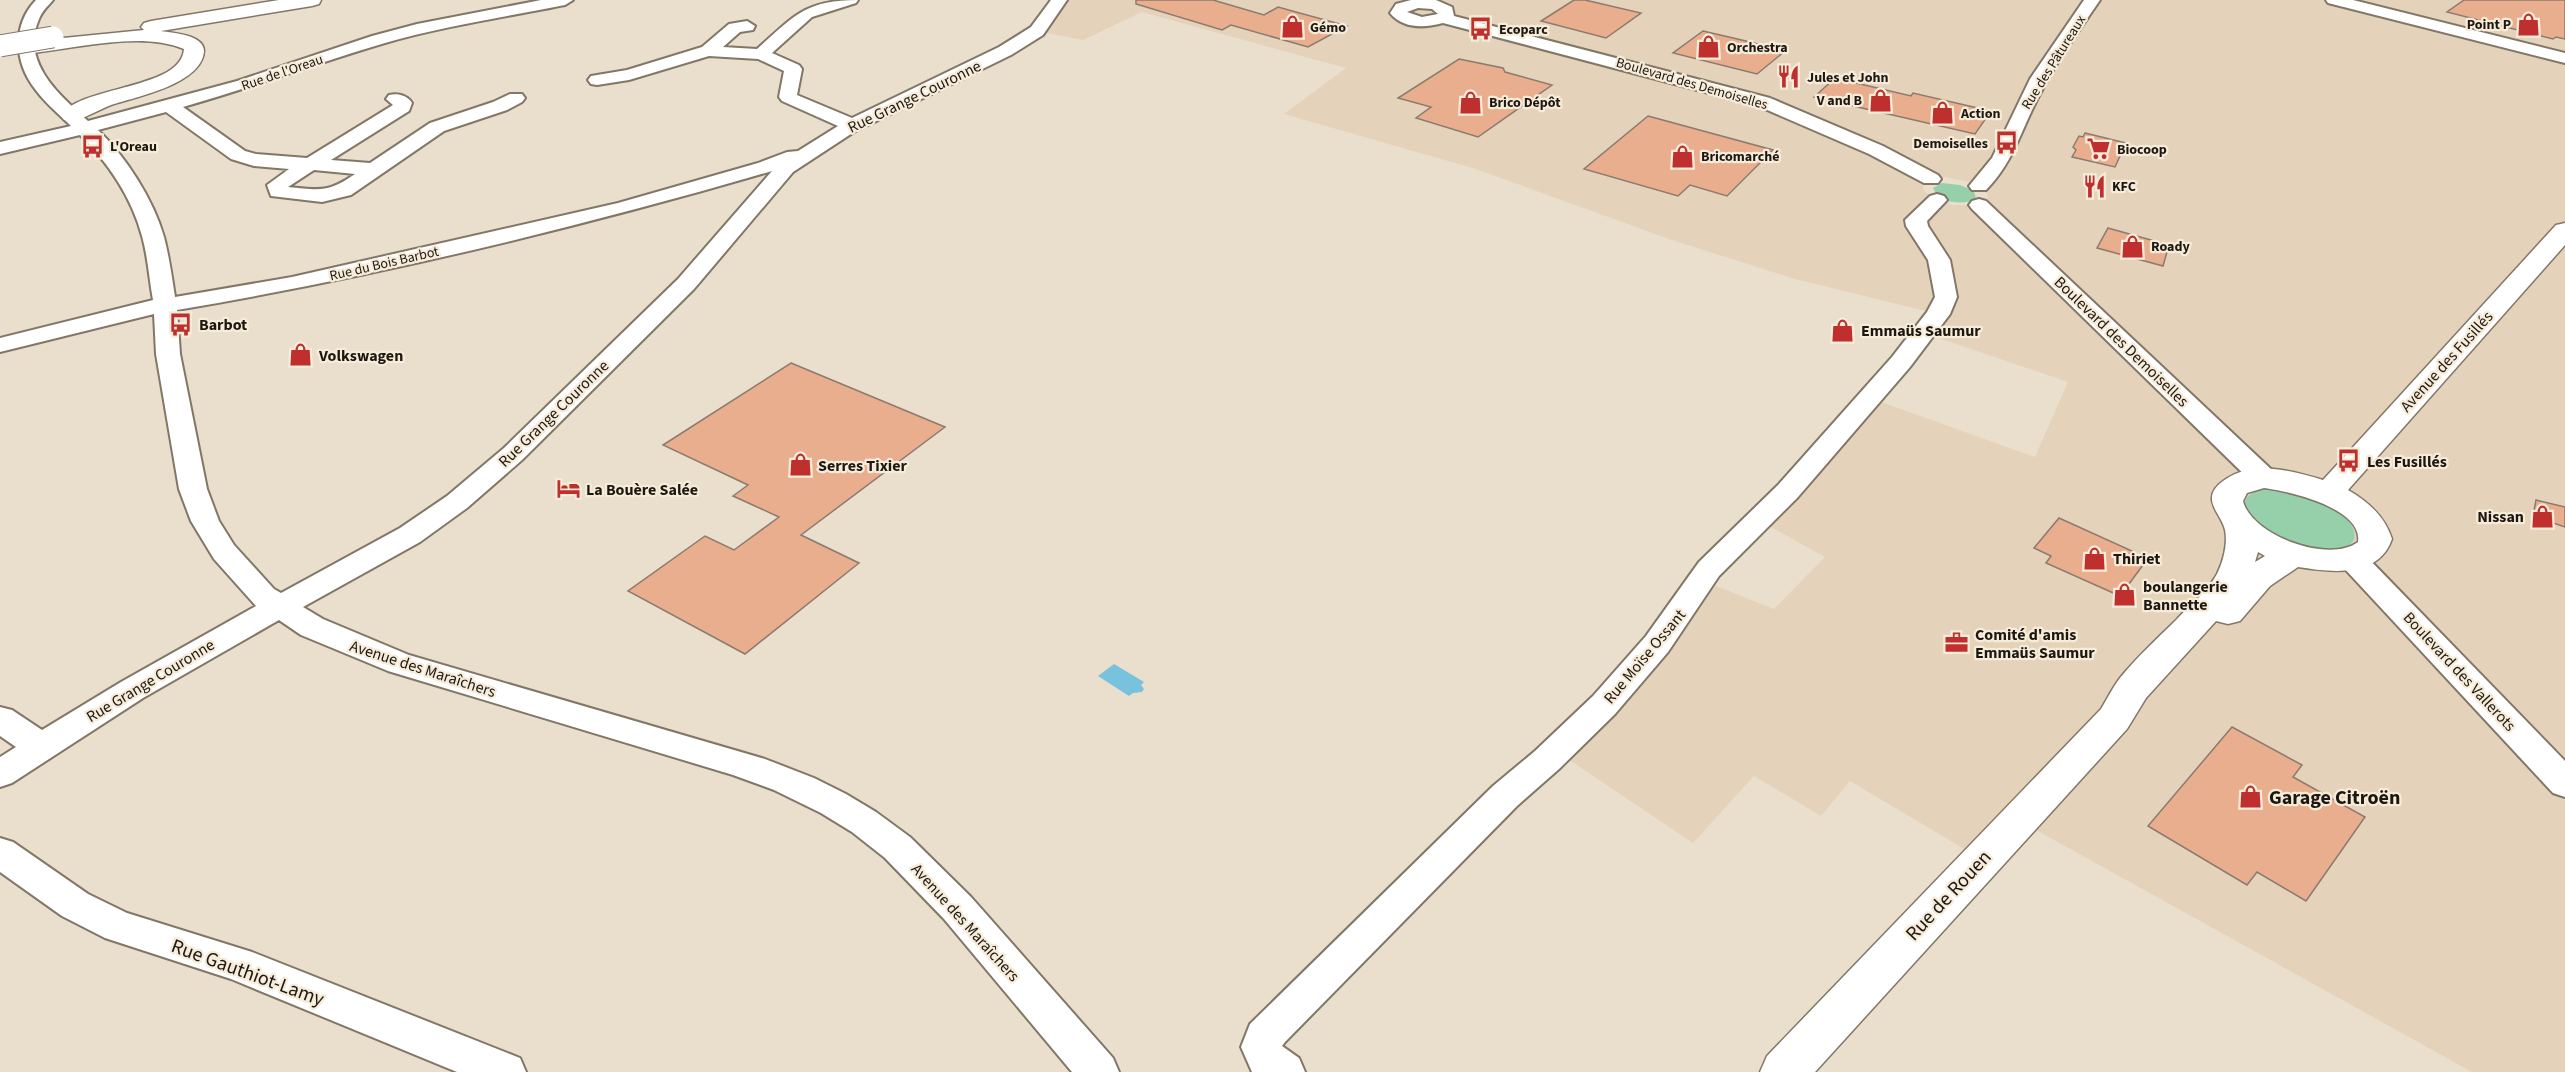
<svg xmlns="http://www.w3.org/2000/svg" width="2565" height="1072" viewBox="0 0 2565 1072" font-family="'Source Sans 3',sans-serif">
<style>
.built{fill:#e4d3ba;fill-rule:evenodd}
.green{fill:#96d0ab}
.water{fill:#79c2dd}
.building{fill:#e8ae8d;stroke:#8c7a6f;stroke-width:1.5}
.lines{fill:none;stroke-linecap:round;stroke-linejoin:round}
.minor-casing{stroke:#827767;stroke-width:4}
.major-casing{stroke:#827767;stroke-width:3}
.highway-casing{stroke:#827767;stroke-width:3}
.minor{fill:#fff;fill-rule:evenodd}
.major{fill:#fff;fill-rule:evenodd}
.highway{fill:#fff;fill-rule:evenodd}
.highway-bridge-casing{stroke:#827767;stroke-width:23;stroke-linecap:butt}
.highway-bridge{stroke:#fff;stroke-width:21}
.labels{text-anchor:middle;stroke-width:4.5;stroke-linejoin:round;paint-order:stroke}
.far-poi-label{font-size:14px;font-weight:bold;fill:#1c1811;stroke:#f7ebd9;text-anchor:start}
.far-street-label{font-size:14px;fill:#1c1811;stroke:#f7ebd9}
.street-label{font-size:16px;fill:#1c1811;stroke:#f7ebd9}
.poi-label{font-size:16px;font-weight:bold;fill:#1c1811;stroke:#f7ebd9;text-anchor:start}
.near-poi-label{font-size:20px;font-weight:bold;fill:#1c1811;stroke:#f7ebd9;text-anchor:start}
.near-street-label{font-size:20px;fill:#1c1811;stroke:#f7ebd9}
</style>
<rect width="100%" height="100%" fill="#eadecc"/>
<path class="built" d="M 1059,0 L 2565,0 L 2565,1072 L 2472,1072 L 2018,820 L 1981,859 L 1850,781 L 1821,816 L 1754,776 L 1693,843 L 1556,751 L 1701,580 L 1774,609 L 1825,557 L 1758,520 L 1870,398 L 2035,457 L 2068,382 L 1924,333 L 1938,314 L 1795,279 L 1672,240 L 1476,169 L 1284,114 L 1346,68 L 1142,12 L 1083,40 L 1037,31 ZM 1944,177 L 1970,182 L 1979,186 L 1988,195 L 1987,201 L 1979,205 L 1953,205 L 1937,200 L 1925,192 L 1923,188 L 1924,183 L 1931,179 Z"/>
<g class="green">
<path d="M 1942,183 L 1960,185 L 1974,191 L 1976,199 C 1963,206 1939,203 1933,188 Z"/>
<path d="M 2271,488 C 2287,492 2311,493 2325,502 C 2370,529 2363,557 2309,549 C 2282,544 2205,498 2271,488 Z"/>
</g>
<polygon class="water" points="1114,664 1144,682 1141,685 1144,689 1142,692 1133,693 1129,696 1098,676"/>
<g class="building">
<polygon points="1136,0 1213,0 1264,15 1278,7 1347,26 1308,47 1231,25 1222,30 1136,4"/>
<polygon points="1574,0 1585,0 1641,13 1606,38 1541,21"/>
<polygon points="2464,0 2565,0 2565,39 2556,37 2553,39 2447,12"/>
<polygon points="1703,31 1746,41 1785,51 1757,74 1673,53"/>
<polygon points="1459,59 1503,68 1505,72 1552,85 1478,137 1416,118 1431,107 1398,98"/>
<polygon points="1835,78 1911,96 1913,93 1991,111 1975,134 1814,97"/>
<polygon points="1648,116 1773,150 1727,196 1690,185 1678,196 1584,169"/>
<polygon points="2085,133 2126,143 2115,167 2072,157 2076,150 2073,147 2079,136 2083,137"/>
<polygon points="2108,228 2169,245 2163,266 2097,248"/>
<polygon points="791,363 945,427 801,535 859,563 745,654 628,591 705,536 734,550 779,517 733,496 748,485 663,445"/>
<polygon points="2536,500 2565,507 2565,527 2533,516"/>
<polygon points="2059,518 2132,551 2127,559 2143,565 2120,596 2046,563 2051,556 2034,548"/>
<polygon points="2232,727 2302,765 2293,777 2365,817 2306,901 2257,872 2247,885 2148,826"/>
</g>
<g class="lines">
<defs>
<g id="minor">
<path d="M 36,0 L 53,0 C 48,6 42,11 39,19 C 20,63 60,95 88,121 L 237,81 L 372,36 L 417,24 L 541,0 L 573,0 L 565,5 C 505,17 444,26 385,43 C 317,63 251,88 183,107 L 245,151 L 256,154 L 307,158 L 393,105 L 386,99 L 389,95 C 397,93 407,95 412,103 L 409,111 L 331,160 L 370,163 L 430,123 L 493,102 L 510,94 L 522,94 L 525,98 L 522,102 L 507,110 L 444,131 L 351,195 L 322,202 L 271,196 L 267,185 L 289,169 L 254,166 L 231,159 L 166,112 L 98,130 C 126,157 153,199 164,237 C 169,256 172,277 175,297 L 292,277 L 618,203 L 758,163 L 787,152 L 798,151 L 838,126 L 782,101 L 779,97 L 784,71 L 758,59 L 709,56 L 629,80 L 597,85 L 591,84 L 588,80 L 591,76 L 627,70 L 702,47 L 729,24 L 747,21 L 755,26 L 753,30 L 740,32 L 723,47 L 757,49 C 794,16 805,0 858,0 L 856,3 L 812,17 L 772,53 L 799,65 L 802,69 L 797,95 L 852,118 L 999,47 L 1031,27 L 1051,0 L 1067,0 L 1043,35 L 1011,55 L 854,132 L 793,172 L 694,289 L 522,460 L 467,508 L 420,542 L 303,607 L 323,619 L 409,655 L 765,759 L 814,778 L 846,794 L 876,812 L 910,837 L 971,897 L 1113,1058 L 1119,1072 L 1072,1072 L 944,919 L 885,858 L 852,832 L 821,813 L 774,790 L 733,775 L 388,671 L 301,635 L 279,620 L 143,698 L 12,783 L 0,787 L 0,757 L 16,747 L 0,736 L 0,707 L 12,710 L 42,730 L 121,682 L 256,606 L 214,559 L 191,521 L 179,489 L 156,354 L 154,314 L 0,352 L 0,338 L 153,300 C 149,279 148,257 142,236 C 132,198 108,162 80,135 L 0,154 L 0,142 L 71,126 C 59,114 45,103 35,89 C 14,62 12,25 36,0 ZM 314,170 L 355,174 C 328,193 320,190 288,187 ZM 772,171 L 678,279 L 504,448 L 447,496 L 400,528 L 281,593 L 274,589 L 234,545 L 219,521 L 207,489 L 180,354 L 177,310 C 378,276 577,228 772,171 Z"/>
<path d="M 1411,0 L 1436,0 L 1452,7 L 1454,16 L 1770,98 L 1883,146 L 1938,175 L 1941,179 L 1938,183 L 1924,183 L 1869,154 L 1758,106 L 1443,23 C 1425,28 1403,29 1390,13 L 1396,4 ZM 1418,8 L 1432,9 L 1438,14 L 1422,17 L 1407,12 Z"/>
<path d="M 2084,0 L 2100,0 C 2079,31 2057,60 2040,94 C 2022,127 2014,162 1986,190 L 1972,190 L 1969,186 L 1992,158 L 2030,79 Z"/>
<polygon points="2326,0 2353,0 2565,53 2565,63 2328,3"/>
<polygon points="1937,194 1944,196 1947,200 1927,221 1928,226 1950,260 1957,297 1950,314 1910,367 1798,497 1719,576 1668,652 1615,714 1559,769 1517,806 1285,1042 1282,1046 1299,1058 1305,1072 1252,1072 1241,1047 1250,1024 1493,786 1535,751 1593,696 1646,636 1699,562 1778,485 1892,357 1927,312 1935,297 1928,260 1906,226 1905,220 1930,196"/>
<polygon points="1979,199 1986,201 2274,472 2278,478 2274,484 2264,486 2254,484 1972,209 1969,205 1972,201"/>
<polygon points="2353,550 2363,553 2565,761 2565,797 2553,793 2343,567 2338,560 2343,553"/>
<polygon points="0,838 13,842 88,894 127,913 252,952 520,1058 526,1072 457,1072 231,979 105,938 62,916 0,872"/>
</g>
<path id="major" d="M 2565,223 L 2565,245 L 2348,490 C 2369,502 2385,517 2392,539 C 2378,579 2330,572 2298,567 L 2270,586 L 2240,621 L 2228,624 L 2216,621 L 2146,698 L 2127,729 L 1815,1072 L 1760,1072 L 1767,1056 L 2101,709 C 2107,699 2113,687 2120,678 C 2137,657 2158,638 2177,619 C 2190,605 2208,591 2217,574 C 2223,562 2228,544 2225,530 C 2221,512 2197,498 2226,479 C 2255,460 2293,471 2323,480 L 2556,225 ZM 2264,488 C 2288,491 2363,508 2358,542 C 2329,564 2251,535 2243,501 L 2247,493 ZM 2258,552 L 2265,556 L 2255,562 Z"/>
<path id="highway" d="M 279,0 L 321,0 L 319,4 L 312,6 L 161,31 C 174,33 204,35 204,51 C 202,84 136,97 111,105 C 98,110 86,118 72,121 L 64,120 L 61,115 C 82,85 181,90 184,49 C 142,31 77,48 33,53 L 26,51 L 23,47 L 26,43 L 33,41 L 144,30 L 141,27 L 144,23 L 151,21 Z"/>
</defs>
<use href="#minor" class="minor-casing"/>
<use href="#major" class="major-casing"/>
<use href="#highway" class="highway-casing"/>
<use href="#minor" class="minor"/>
<use href="#major" class="major"/>
<use href="#highway" class="highway"/>
<defs>
<polyline id="highway-bridge" points="0,46 53,37"/>
</defs>
<use href="#highway-bridge" class="highway-bridge-casing"/>
<use href="#highway-bridge" class="highway-bridge"/>
</g>
<defs>
<symbol id="shop-bare" viewBox="-9 -9 18 18"><path d="M-5-2.5h2.3a2.7 3.5 0 0 1 5.4 0H5L5.5 6h-11ZM-1.5-2.5h3a1.5 2.3 0 0 0-3 0Z" fill="#be2f2e" stroke="#f7ebd9" stroke-width="2.5" paint-order="stroke"/></symbol>
<symbol id="bus-bare" viewBox="-9 -9 18 18"><path d="M-5-6H5V4H4V6H2V4H-2V6H-4V4H-5ZM-3.5-4V0h7V-4ZM-3.5 1.2v1.5H-2V1.2ZM2 1.2v1.5H3.5V1.2Z" fill="#be2f2e" stroke="#f7ebd9" stroke-width="2.5" paint-order="stroke"/></symbol>
<symbol id="restaurant-bare" viewBox="-9 -9 18 18"><path d="M-5-6h1v4h1v-4h1v4h1v-4h1v5L-1.5 .5V6h-2V.5L-5-1ZM5-6V6H3V1.5H1.5Q1.5-4 5-6Z" fill="#be2f2e" stroke="#f7ebd9" stroke-width="2.5" paint-order="stroke"/></symbol>
<symbol id="supermarket-bare" viewBox="-9 -9 18 18"><path d="M-6-5.5h2.5l.6 2H6L4.5 2H-2.5L-4.4-4H-6ZM-1.5 3.2a1.3 1.3 0 1 0 .1 0ZM3 3.2a1.3 1.3 0 1 0 .1 0Z" fill="#be2f2e" stroke="#f7ebd9" stroke-width="2.5" paint-order="stroke"/></symbol>
<symbol id="hotel-bare" viewBox="-9 -9 18 18"><path d="M-6-4.5h1.5V1H6V5H4.5V3h-9V5H-6ZM-4 0a1.8 1.8 0 1 1 3.6 0ZM.5 0V-2.5h3Q6-2.5 6 0Z" fill="#be2f2e" stroke="#f7ebd9" stroke-width="2.5" paint-order="stroke"/></symbol>
<symbol id="office-bare" viewBox="-9 -9 18 18"><path d="M-6-3h4V-5.5h4V-3h4V5H-6ZM-1-4.5V-3h2v-1.5ZM-6 0V1H6V0Z" fill="#be2f2e" stroke="#f7ebd9" stroke-width="2.5" paint-order="stroke"/></symbol>
</defs>
<g fill-rule="evenodd">
<use href="#shop-bare" x="2512" y="8" width="33" height="33"/>
<use href="#shop-bare" x="1276" y="10" width="33" height="33"/>
<use href="#bus-bare" x="1464" y="12" width="33" height="33"/>
<use href="#shop-bare" x="1692" y="30" width="33" height="33"/>
<use href="#restaurant-bare" x="1772" y="60" width="33" height="33"/>
<use href="#shop-bare" x="1864" y="84" width="33" height="33"/>
<use href="#shop-bare" x="1454" y="86" width="33" height="33"/>
<use href="#shop-bare" x="1926" y="96" width="33" height="33"/>
<use href="#bus-bare" x="1990" y="126" width="33" height="33"/>
<use href="#bus-bare" x="76" y="130" width="33" height="33"/>
<use href="#supermarket-bare" x="2082" y="132" width="33" height="33"/>
<use href="#shop-bare" x="1666" y="140" width="33" height="33"/>
<use href="#restaurant-bare" x="2078" y="170" width="33" height="33"/>
<use href="#shop-bare" x="2116" y="230" width="33" height="33"/>
<use href="#bus-bare" x="164" y="308" width="33" height="33"/>
<use href="#shop-bare" x="1826" y="314" width="33" height="33"/>
<use href="#shop-bare" x="284" y="338" width="33" height="33"/>
<use href="#bus-bare" x="2332" y="444" width="33" height="33"/>
<use href="#shop-bare" x="784" y="448" width="33" height="33"/>
<use href="#hotel-bare" x="552" y="472" width="33" height="33"/>
<use href="#shop-bare" x="2526" y="500" width="33" height="33"/>
<use href="#shop-bare" x="2078" y="542" width="33" height="33"/>
<use href="#shop-bare" x="2108" y="578" width="33" height="33"/>
<use href="#office-bare" x="1940" y="626" width="33" height="33"/>
<use href="#shop-bare" x="2234" y="780" width="33" height="33"/>
</g>
<g class="labels">
<g class="far-poi-label">
<text x="2511" y="29" text-anchor="end">Point P</text>
<text x="1310" y="32">Gémo</text>
<text x="1499" y="34">Ecoparc</text>
<text x="1727" y="52">Orchestra</text>
<text x="1807" y="82">Jules et John</text>
<text x="1862" y="105" text-anchor="end">V and B</text>
<text x="1489" y="107">Brico Dépôt</text>
<text x="1961" y="118">Action</text>
<text x="1988" y="148" text-anchor="end">Demoiselles</text>
<text x="110" y="151">L'Oreau</text>
<text x="2117" y="154">Biocoop</text>
<text x="1701" y="161">Bricomarché</text>
<text x="2112" y="191">KFC</text>
<text x="2151" y="251">Roady</text>
</g>
<g class="far-street-label">
<text transform="translate(2053 62) rotate(-58)" y="5">Rue des Pâtureaux</text>
<text transform="translate(282 72) rotate(-19)" y="5">Rue de l'Oreau</text>
<text transform="translate(1692 83) rotate(16)" y="5">Boulevard des Demoiselles</text>
<text transform="translate(384 263) rotate(-13)" y="5">Rue du Bois Barbot</text>
</g>
<g class="street-label">
<text transform="translate(914 96) rotate(-26)" y="6">Rue Grange Couronne</text>
<text transform="translate(2122 341) rotate(44)" y="6">Boulevard des Demoiselles</text>
<text transform="translate(2446 361) rotate(-48)" y="6">Avenue des Fusillés</text>
<text transform="translate(553 413) rotate(-44)" y="6">Rue Grange Couronne</text>
<text transform="translate(1644 656) rotate(-50)" y="6">Rue Moïse Ossant</text>
<text transform="translate(423 668) rotate(18)" y="6">Avenue des Maraîchers</text>
<text transform="translate(2460 671) rotate(47)" y="6">Boulevard des Vallerots</text>
<text transform="translate(150 680) rotate(-31)" y="6">Rue Grange Couronne</text>
<text transform="translate(966 922) rotate(48)" y="6">Avenue des Maraîchers</text>
</g>
<g class="poi-label">
<text x="199" y="330">Barbot</text>
<text x="1861" y="336">Emmaüs Saumur</text>
<text x="319" y="361">Volkswagen</text>
<text x="2367" y="467">Les Fusillés</text>
<text x="818" y="471">Serres Tixier</text>
<text x="586" y="495">La Bouère Salée</text>
<text x="2524" y="522" text-anchor="end">Nissan</text>
<text x="2113" y="564">Thiriet</text>
<text x="2143" y="592">boulangerie<tspan x="2143" dy="18">Bannette</tspan></text>
<text x="1975" y="640">Comité d'amis<tspan x="1975" dy="18">Emmaüs Saumur</tspan></text>
</g>
<g class="near-poi-label">
<text x="2269" y="804">Garage Citroën</text>
</g>
<g class="near-street-label">
<text transform="translate(1948 895) rotate(-47)" y="7">Rue de Rouen</text>
<text transform="translate(248 972) rotate(20)" y="7">Rue Gauthiot-Lamy</text>
</g>
</g>
</svg>
